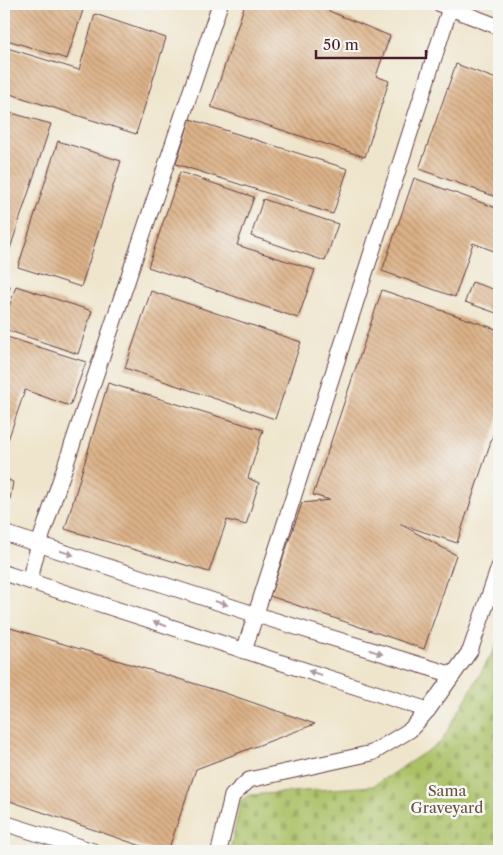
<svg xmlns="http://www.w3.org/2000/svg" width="503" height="855" viewBox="0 0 503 855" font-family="'Libre Caslon Text',serif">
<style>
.cemetery{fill:url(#cemetery-stones);stroke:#7a7048}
.building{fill:url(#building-back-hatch)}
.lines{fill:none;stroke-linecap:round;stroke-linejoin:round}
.street-casing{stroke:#633d43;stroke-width:17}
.street{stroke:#fff;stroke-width:15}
.oneway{fill:#ae9aa0}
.labels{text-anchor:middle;stroke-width:5;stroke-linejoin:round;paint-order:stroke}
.park-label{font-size:15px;fill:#67503d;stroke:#f6f6f2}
</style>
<defs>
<pattern id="cemetery-stones" width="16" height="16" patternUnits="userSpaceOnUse" patternTransform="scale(1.25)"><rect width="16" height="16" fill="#aac166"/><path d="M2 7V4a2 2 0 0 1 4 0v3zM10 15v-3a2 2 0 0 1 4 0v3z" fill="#94a559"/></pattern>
<pattern id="building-back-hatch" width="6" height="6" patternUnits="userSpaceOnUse" patternTransform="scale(1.25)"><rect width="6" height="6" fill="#dcb288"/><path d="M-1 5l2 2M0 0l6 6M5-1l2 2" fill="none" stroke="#b4906f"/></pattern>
</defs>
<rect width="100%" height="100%" fill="#f6f6f2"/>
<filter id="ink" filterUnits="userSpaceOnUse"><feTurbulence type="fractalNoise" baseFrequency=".02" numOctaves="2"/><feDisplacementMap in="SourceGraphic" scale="10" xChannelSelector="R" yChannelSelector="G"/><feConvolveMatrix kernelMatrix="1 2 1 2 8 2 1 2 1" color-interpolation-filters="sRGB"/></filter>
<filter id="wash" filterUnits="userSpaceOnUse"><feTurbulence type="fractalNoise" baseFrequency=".0096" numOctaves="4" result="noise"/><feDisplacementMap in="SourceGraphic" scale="20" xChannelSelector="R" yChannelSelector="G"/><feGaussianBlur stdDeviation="1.12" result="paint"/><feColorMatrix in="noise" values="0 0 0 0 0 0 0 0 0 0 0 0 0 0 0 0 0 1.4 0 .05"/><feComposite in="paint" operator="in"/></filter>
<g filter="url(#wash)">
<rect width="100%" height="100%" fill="#efe5cc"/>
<polygon class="cemetery" points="499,641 499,851 230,851 241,800 249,795 373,786 441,742"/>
<g id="blocks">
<g class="building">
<polygon points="4,4 85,4 67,59 4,39"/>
<polygon points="245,4 312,4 390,36 376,76 389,81 365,157 211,107"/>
<polygon points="95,14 166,38 136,134 4,92 4,47 79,70"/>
<polygon points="456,64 499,80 499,198 419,169"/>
<polygon points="4,111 51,124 4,267"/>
<polygon points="190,119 348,169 333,214 176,164"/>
<polygon points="58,141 121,161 81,287 18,267"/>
<polygon points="180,172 254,197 237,245 315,270 298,318 148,267"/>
<polygon points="414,178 499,209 499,253 473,243 455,297 382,271"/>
<polygon points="263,199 338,224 325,261 251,236"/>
<polygon points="472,282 499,291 499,314 465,302"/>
<polygon points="4,284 10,286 4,304"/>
<polygon points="16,286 92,311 78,354 4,329 4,323"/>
<polygon points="382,290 499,330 499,417 457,543 400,524 456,555 424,649 270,596 302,503 330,500 313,495"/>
<polygon points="151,291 301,342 275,419 125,368"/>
<polygon points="4,336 86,362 70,406 25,390 8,440 4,439"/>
<polygon points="108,383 263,430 248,478 259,483 246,525 227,520 209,572 65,529"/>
<polygon points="4,478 13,482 10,499 4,497"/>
<polygon points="4,626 222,692 315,724 196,769 168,851 156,851 4,799"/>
</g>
</g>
</g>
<g filter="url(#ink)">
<use href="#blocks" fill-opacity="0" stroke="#633d43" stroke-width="1"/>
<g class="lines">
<defs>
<g id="street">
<polyline points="440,4 499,27"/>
<polyline points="4,533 257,615 453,675"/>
<polyline points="4,573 428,710"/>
<polyline points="29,581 39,544 220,4"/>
<polyline points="244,651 450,8"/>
<polyline points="4,823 93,851"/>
<polyline points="219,851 232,796 249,780 372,753 410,730 428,710 470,651 499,567"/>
</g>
</defs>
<use href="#street" class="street-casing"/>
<use href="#street" class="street"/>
</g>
<defs><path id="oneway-solid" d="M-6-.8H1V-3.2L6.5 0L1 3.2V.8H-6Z" transform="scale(1.25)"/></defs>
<g class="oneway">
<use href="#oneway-solid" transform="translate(67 553) rotate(18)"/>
<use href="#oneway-solid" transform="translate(221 603) rotate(18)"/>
<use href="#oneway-solid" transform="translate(160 624) rotate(-162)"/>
<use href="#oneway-solid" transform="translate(376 652) rotate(17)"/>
<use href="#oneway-solid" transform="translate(315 673) rotate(-162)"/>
</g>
</g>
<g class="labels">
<g class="park-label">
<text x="447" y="796">Sama<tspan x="447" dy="17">Graveyard</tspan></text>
</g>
</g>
<rect width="503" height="855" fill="none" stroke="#f6f6f2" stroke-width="20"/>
<path d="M316 50v8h110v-8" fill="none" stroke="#4a1f2b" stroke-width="2.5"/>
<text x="323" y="50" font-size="15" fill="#4a1f2b" stroke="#f6f6f2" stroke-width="4" paint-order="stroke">50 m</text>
</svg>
